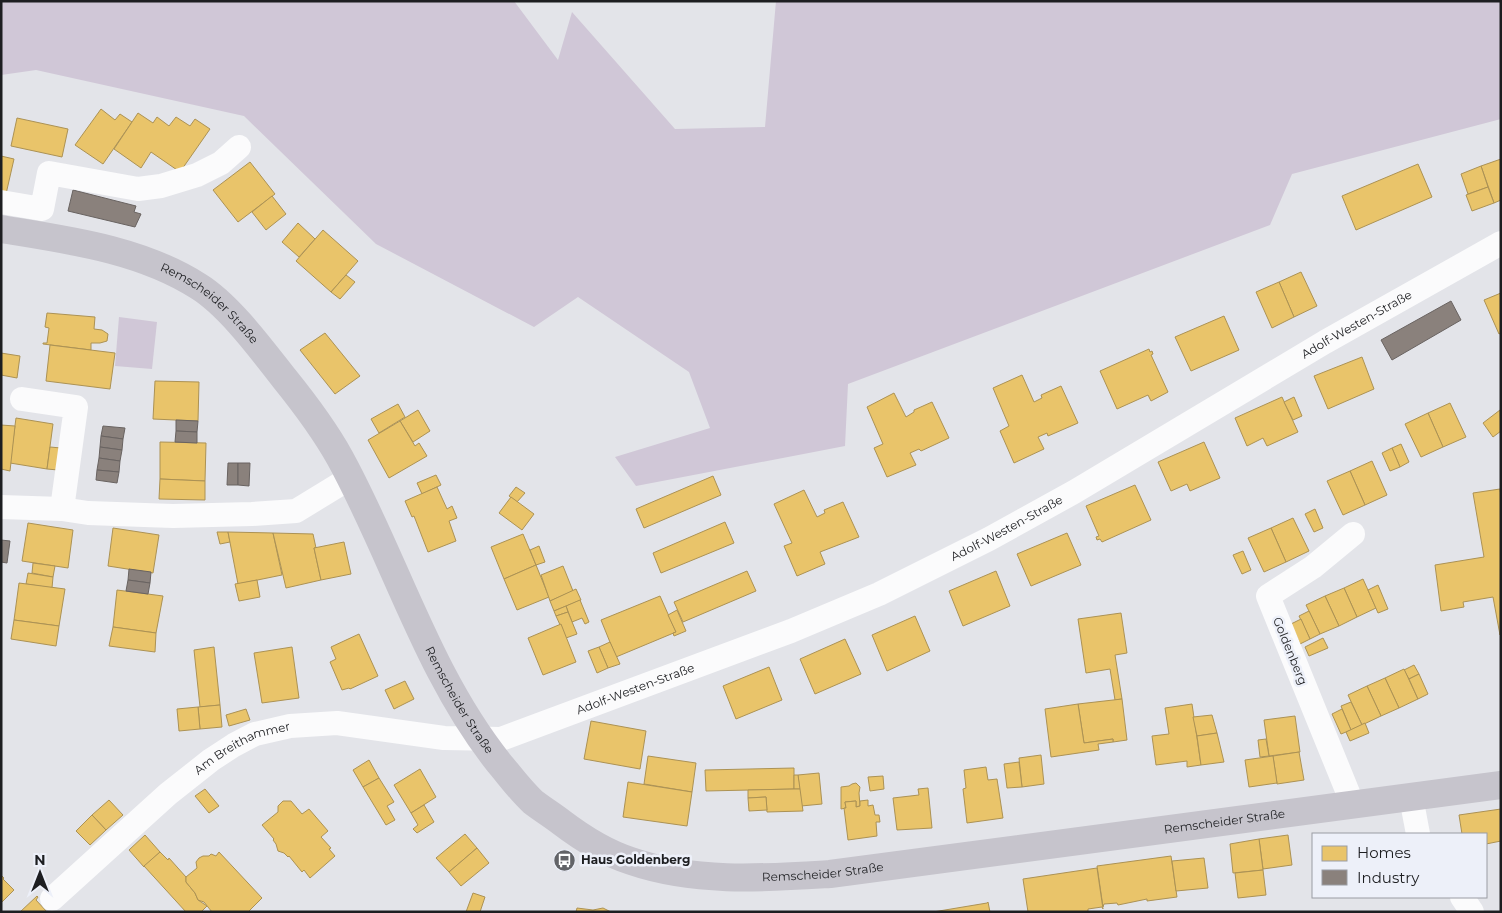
<svg xmlns="http://www.w3.org/2000/svg" width="1502" height="913" viewBox="0 0 1502 913" font-family="Montserrat,sans-serif">
<style>
.green{fill:#d0c7d7}
.homes{fill:#e9c46a;stroke:#ac9254}
.industry{fill:#8a817c;stroke:#696361}
.lines{fill:none;stroke-linecap:round;stroke-linejoin:round}
.minor{stroke:#fbfbfc;stroke-width:24}
.major{stroke:#c6c4cc;stroke-width:28}
.labels{text-anchor:middle;stroke-width:5;stroke-linejoin:round;paint-order:stroke}
.street-label{font-size:12px;fill:#1d1e21;stroke:#edf0f9}
.poi-label{font-size:12px;font-weight:bold;fill:#1d1e21;stroke:#edf0f9;text-anchor:start}
</style>
<rect width="100%" height="100%" fill="#e3e4e9"/>
<g class="green">
<polygon points="1,1 514,1 558,60 572,12 675,129 765,127 776,1 1501,1 1501,119 1292,174 1270,225 848,384 845,446 636,486 615,457 710,428 689,372 578,297 534,327 376,244 244,116 36,70 1,75"/>
<polygon points="119,317 157,322 152,369 115,366"/>
</g>
<g class="homes">
<polygon points="101,109 115,120 120,114 132,122 103,164 75,145"/>
<polygon points="138,113 153,123 157,117 169,126 176,117 190,126 195,119 210,129 180,172 151,152 141,168 114,149"/>
<polygon points="17,118 68,129 62,157 11,146"/>
<polygon points="1,156 14,159 6,194 1,193"/>
<polygon points="1501,159 1501,200 1494,203 1481,166"/>
<polygon points="250,162 275,194 238,222 213,190"/>
<polygon points="1418,164 1432,197 1356,230 1342,196"/>
<polygon points="1481,166 1488,187 1468,194 1461,174"/>
<polygon points="1488,187 1494,203 1472,211 1466,195"/>
<polygon points="272,196 286,214 266,230 252,212"/>
<polygon points="298,223 315,239 299,257 282,242"/>
<polygon points="323,230 358,261 331,292 296,261"/>
<polygon points="1301,272 1317,306 1294,317 1279,282"/>
<polygon points="346,275 355,282 340,299 331,292"/>
<polygon points="1279,282 1294,317 1272,328 1256,292"/>
<polygon points="1501,293 1501,333 1499,334 1484,300"/>
<polygon points="47,313 95,317 94,329 102,330 108,334 107,341 100,343 91,343 91,350 43,344 43,343 47,343 49,328 45,327"/>
<polygon points="1224,316 1239,350 1191,371 1175,337"/>
<polygon points="325,333 360,376 335,394 300,350"/>
<polygon points="50,345 115,353 110,389 46,381"/>
<polygon points="1149,349 1150,352 1152,351 1153,354 1151,355 1168,392 1151,401 1148,395 1117,409 1100,371"/>
<polygon points="1,353 20,356 17,378 1,375"/>
<polygon points="1362,357 1374,389 1328,409 1314,376"/>
<polygon points="1022,375 1034,402 1042,398 1041,395 1061,386 1078,423 1048,436 1047,433 1038,437 1044,449 1014,463 1000,431 1009,426 993,388"/>
<polygon points="155,381 199,382 198,421 153,419"/>
<polygon points="894,393 906,417 914,412 914,410 932,402 949,438 921,451 919,449 910,453 916,465 887,477 874,448 883,444 867,407"/>
<polygon points="1282,397 1298,432 1267,446 1263,438 1247,446 1235,418"/>
<polygon points="1294,397 1302,416 1293,420 1284,402"/>
<polygon points="1450,403 1466,437 1443,447 1428,413"/>
<polygon points="398,404 405,417 379,433 371,419"/>
<polygon points="418,410 430,431 413,442 400,421"/>
<polygon points="1500,410 1501,431 1493,437 1483,423"/>
<polygon points="1428,413 1443,447 1421,457 1405,424"/>
<polygon points="16,418 53,424 47,469 10,463"/>
<polygon points="400,421 415,446 419,443 427,456 389,478 368,440"/>
<polygon points="1,425 15,426 10,471 1,469"/>
<polygon points="160,442 206,443 205,481 160,479"/>
<polygon points="1204,442 1220,478 1190,491 1187,484 1171,491 1158,462"/>
<polygon points="1401,444 1409,462 1400,467 1392,448"/>
<polygon points="50,447 61,448 58,470 47,469"/>
<polygon points="1392,448 1400,467 1390,471 1382,453"/>
<polygon points="1372,461 1387,495 1365,505 1350,471"/>
<polygon points="1350,471 1365,505 1343,515 1327,481"/>
<polygon points="436,475 441,485 422,494 417,483"/>
<polygon points="713,476 721,495 644,528 636,509"/>
<polygon points="160,479 205,481 205,500 159,499"/>
<polygon points="1135,485 1151,520 1102,542 1100,539 1097,540 1096,537 1099,536 1086,506"/>
<polygon points="437,487 447,509 452,506 457,518 449,521 456,541 428,552 414,516 412,517 405,501"/>
<polygon points="516,487 525,493 517,502 509,496"/>
<polygon points="1500,489 1501,496 1500,635 1493,597 1463,602 1464,607 1441,611 1435,565 1484,557 1473,493"/>
<polygon points="804,490 817,517 825,513 824,510 843,502 859,537 820,552 825,564 797,576 784,546 792,543 774,504"/>
<polygon points="511,497 534,514 522,530 499,513"/>
<polygon points="1315,509 1323,528 1314,532 1305,514"/>
<polygon points="1293,518 1309,551 1286,562 1271,528"/>
<polygon points="725,522 734,543 661,573 653,553"/>
<polygon points="28,523 73,530 68,568 22,561"/>
<polygon points="113,528 159,535 153,573 108,566"/>
<polygon points="1271,528 1286,562 1264,572 1248,538"/>
<polygon points="217,532 228,532 230,542 220,544"/>
<polygon points="228,532 273,533 282,575 238,584"/>
<polygon points="273,533 313,534 316,548 314,548 321,580 286,588"/>
<polygon points="1067,533 1081,565 1031,586 1017,554"/>
<polygon points="523,534 536,565 504,579 491,547"/>
<polygon points="344,542 351,574 321,580 314,548"/>
<polygon points="539,546 545,562 536,565 530,550"/>
<polygon points="1243,551 1251,570 1242,574 1233,555"/>
<polygon points="33,563 55,566 53,577 32,573"/>
<polygon points="536,565 549,597 517,610 504,579"/>
<polygon points="563,566 573,591 550,601 541,575"/>
<polygon points="747,571 756,591 683,622 674,602"/>
<polygon points="996,571 1010,606 963,626 949,591"/>
<polygon points="28,573 53,577 52,588 26,584"/>
<polygon points="1363,579 1376,608 1357,617 1344,588"/>
<polygon points="257,580 260,597 239,601 235,584"/>
<polygon points="19,583 65,589 59,626 14,620"/>
<polygon points="1378,585 1388,609 1378,613 1368,590"/>
<polygon points="1344,588 1357,617 1339,626 1325,596"/>
<polygon points="576,589 581,600 554,611 550,601"/>
<polygon points="117,590 163,596 156,633 113,627"/>
<polygon points="660,596 676,632 616,657 601,620"/>
<polygon points="1325,596 1339,626 1320,634 1306,605"/>
<polygon points="580,600 589,622 585,624 582,618 572,622 566,606"/>
<polygon points="566,606 568,612 556,616 554,611"/>
<polygon points="677,610 686,631 674,636 673,633 676,632 668,615"/>
<polygon points="1309,611 1320,634 1310,639 1299,616"/>
<polygon points="568,612 577,634 566,638 556,616"/>
<polygon points="1121,613 1127,653 1115,655 1122,699 1115,700 1110,669 1086,673 1078,619"/>
<polygon points="915,616 930,651 887,671 872,635"/>
<polygon points="1301,619 1310,639 1300,644 1291,624"/>
<polygon points="14,620 59,626 56,646 11,639"/>
<polygon points="561,624 576,662 543,675 528,638"/>
<polygon points="113,627 156,633 155,652 109,646"/>
<polygon points="359,634 378,676 350,689 349,688 342,690 330,662 336,659 331,647"/>
<polygon points="1323,638 1328,648 1309,656 1305,647"/>
<polygon points="845,639 861,674 815,694 800,659"/>
<polygon points="610,642 620,664 608,668 599,647"/>
<polygon points="214,647 220,705 200,707 194,650"/>
<polygon points="292,647 299,698 262,703 254,653"/>
<polygon points="599,647 608,668 597,673 588,651"/>
<polygon points="1414,665 1419,674 1409,679 1404,670"/>
<polygon points="769,667 782,700 736,719 723,686"/>
<polygon points="1404,669 1418,699 1399,708 1385,678"/>
<polygon points="1419,674 1428,694 1418,699 1409,679"/>
<polygon points="1385,678 1399,708 1381,716 1367,686"/>
<polygon points="405,681 414,699 394,709 385,690"/>
<polygon points="1367,686 1381,716 1362,725 1348,695"/>
<polygon points="1122,699 1127,740 1113,742 1113,739 1084,743 1078,704"/>
<polygon points="1351,702 1362,725 1351,730 1341,706"/>
<polygon points="1078,704 1084,743 1113,739 1113,742 1098,744 1099,750 1051,757 1045,709"/>
<polygon points="1192,704 1201,765 1187,767 1187,761 1156,765 1152,736 1169,734 1165,708"/>
<polygon points="220,705 222,727 200,729 198,707"/>
<polygon points="198,707 200,729 179,731 177,709"/>
<polygon points="246,709 250,720 229,726 226,715"/>
<polygon points="1342,709 1351,730 1341,734 1332,714"/>
<polygon points="1212,715 1217,733 1197,736 1193,717"/>
<polygon points="1295,716 1300,752 1269,756 1264,720"/>
<polygon points="591,721 646,731 640,769 584,759"/>
<polygon points="1365,723 1369,733 1350,741 1346,732"/>
<polygon points="1217,733 1224,762 1201,765 1197,736"/>
<polygon points="1266,739 1269,756 1260,757 1258,740"/>
<polygon points="1299,752 1304,780 1277,784 1273,756"/>
<polygon points="1041,755 1044,784 1022,787 1019,758"/>
<polygon points="648,756 696,763 692,792 644,784"/>
<polygon points="1273,756 1277,783 1249,787 1245,760"/>
<polygon points="369,760 379,778 363,787 353,770"/>
<polygon points="1019,762 1022,787 1007,788 1004,764"/>
<polygon points="986,767 988,780 997,779 1003,818 967,823 963,789 966,788 964,770"/>
<polygon points="794,768 794,789 706,791 705,770"/>
<polygon points="420,769 436,797 411,813 394,785"/>
<polygon points="819,773 822,804 801,806 798,775"/>
<polygon points="794,775 798,775 800,789 794,789"/>
<polygon points="883,776 884,789 870,791 868,777"/>
<polygon points="379,778 394,802 387,806 395,820 386,825 363,787"/>
<polygon points="628,782 692,792 687,826 623,817"/>
<polygon points="856,783 860,787 859,793 860,806 856,807 856,801 845,802 846,808 841,809 841,787 849,786 852,784"/>
<polygon points="928,788 932,828 897,830 893,798 919,795 918,789"/>
<polygon points="205,789 219,806 209,813 195,796"/>
<polygon points="794,789 800,789 803,811 767,812 766,797 748,798 748,790"/>
<polygon points="766,797 767,810 749,811 748,798"/>
<polygon points="109,800 123,815 106,830 92,815"/>
<polygon points="868,800 868,806 873,805 875,815 879,815 880,822 876,822 877,836 848,840 844,808 846,808 845,802 856,801 856,807 860,806 860,801"/>
<polygon points="283,801 291,801 302,814 309,809 328,831 321,837 331,848 329,849 335,856 310,878 304,870 302,872 289,856 288,857 284,853 278,851 276,844 273,840 274,839 262,825 278,812 278,806"/>
<polygon points="424,805 434,822 417,833 413,829 418,825 411,813"/>
<polygon points="1501,809 1501,841 1486,844 1486,834 1462,834 1459,815"/>
<polygon points="92,815 106,830 90,845 76,831"/>
<polygon points="465,834 477,848 449,872 436,858"/>
<polygon points="145,835 160,852 144,867 129,850"/>
<polygon points="1288,835 1292,865 1263,869 1259,839"/>
<polygon points="1259,839 1263,870 1233,873 1230,844"/>
<polygon points="477,848 489,863 461,886 449,872"/>
<polygon points="160,852 168,860 169,858 186,877 186,882 195,893 198,900 207,906 201,912 186,912 144,866"/>
<polygon points="219,852 262,898 248,912 212,912 204,902 198,900 195,893 186,882 186,877 197,868 196,862 199,858 203,856 209,856 211,854 216,856"/>
<polygon points="1171,856 1177,897 1147,901 1147,899 1118,905 1117,903 1104,904 1103,907 1097,866"/>
<polygon points="1204,858 1208,888 1176,891 1172,861"/>
<polygon points="1097,868 1103,909 1102,907 1088,909 1088,911 1086,912 1028,912 1023,879"/>
<polygon points="1263,870 1266,895 1238,898 1235,873"/>
<polygon points="1,875 4,878 3,879 14,890 1,903"/>
<polygon points="473,893 485,897 480,912 466,912"/>
<polygon points="37,896 38,897 36,900 47,912 20,912"/>
<polygon points="988,902 990,912 933,912 987,903"/>
<polygon points="577,908 593,910 603,908 611,912 576,912"/>
</g>
<g class="industry">
<polygon points="73,190 136,206 134,212 141,214 135,227 68,211"/>
<polygon points="1451,301 1461,320 1392,360 1381,340"/>
<polygon points="176,420 198,421 197,432 176,431"/>
<polygon points="103,426 125,428 123,439 101,436"/>
<polygon points="176,431 197,432 197,443 175,442"/>
<polygon points="101,436 123,439 122,450 100,447"/>
<polygon points="100,447 122,450 120,461 99,458"/>
<polygon points="99,458 120,461 119,472 97,470"/>
<polygon points="228,463 238,463 238,485 227,485"/>
<polygon points="238,463 250,463 249,486 238,485"/>
<polygon points="97,470 119,472 117,483 96,480"/>
<polygon points="1,540 10,541 7,563 1,562"/>
<polygon points="129,569 151,572 150,583 128,580"/>
<polygon points="128,580 150,583 148,594 126,591"/>
</g>
<g class="lines">
<g class="minor">
<polyline points="1,202 42,209 49,173 138,189 161,186 197,175 221,163 239,147"/>
<polyline points="22,399 76,407 62,509"/>
<polyline points="1,507 62,509 88,513 173,516 252,514 296,511 350,478"/>
<polyline points="1411,797 1418,834"/>
<polyline points="1353,805 1268,596 1313,567 1353,534"/>
<polyline points="1462,897 1472,912"/>
<path id="s1" d="M 52,899 L 168,794 L 211,760 L 234,745 L 255,734 L 290,726 L 337,723 L 444,738 L 501,739 L 791,631 L 879,594 L 989,539 L 1074,492 L 1325,342 L 1501,243"/>
</g>
<path class="major" id="s2" d="M 1,229 C 68,240 140,249 198,286 C 229,305 262,350 284,378 C 305,404 324,429 340,458 C 395,558 427,673 499,763 C 510,776 520,790 533,802 C 542,809 552,815 561,822 C 582,838 606,853 631,861 C 695,883 764,878 830,874 L 1501,785"/>
</g>
<defs>
<symbol id="bus-disc" viewBox="-11 -11 22 22"><circle r="9.5" fill="#626367" stroke="#edf0f9"/><path d="M-5-6H5V4H4V6H2V4H-2V6H-4V4H-5ZM-3.5-4V0h7V-4ZM-3.5 1.2v1.5H-2V1.2ZM2 1.2v1.5H3.5V1.2Z" fill="#fff"/></symbol>
</defs>
<g fill-rule="evenodd">
<use href="#bus-disc" x="552" y="848" width="25" height="25"/>
</g>
<g class="labels">
<g class="street-label">
<text dy="4" stroke="none"><textPath href="#s2" startOffset="226">Remscheider Straße</textPath></text>
<text dy="4" stroke="none"><textPath href="#s1" startOffset="1464">Adolf-Westen-Straße</textPath></text>
<text dy="4" stroke="none"><textPath href="#s1" startOffset="1059">Adolf-Westen-Straße</textPath></text>
<text transform="translate(1290 651) rotate(68)" y="4">Goldenberg</text>
<text dy="4" stroke="none"><textPath href="#s1" startOffset="654">Adolf-Westen-Straße</textPath></text>
<text dy="4" stroke="none"><textPath href="#s2" startOffset="701">Remscheider Straße</textPath></text>
<text dy="4" stroke="none"><textPath href="#s1" startOffset="245">Am Breithammer</textPath></text>
<text dy="4" stroke="none"><textPath href="#s2" startOffset="1541">Remscheider Straße</textPath></text>
<text dy="4" stroke="none"><textPath href="#s2" startOffset="1136">Remscheider Straße</textPath></text>
</g>
<g class="poi-label">
<text x="581" y="864">Haus Goldenberg</text>
</g>
</g>
<rect width="1502" height="913" fill="none" stroke="#1d1e21" stroke-width="5"/>
<rect x="1312" y="833" width="175" height="65" fill="#edf0f9" stroke="#9a9ca3"/>
<rect x="1322" y="846" width="25" height="15" fill="#e9c46a" stroke="#9a9ca3"/>
<text x="1357" y="858" font-size="15" fill="#1d1e21">Homes</text>
<rect x="1322" y="870" width="25" height="15" fill="#8a817c" stroke="#9a9ca3"/>
<text x="1357" y="883" font-size="15" fill="#1d1e21">Industry</text>
<g transform="translate(40 873)" stroke="#edf0f9" stroke-width="4" paint-order="stroke">
<path d="M0-4L9 19L0 12L-9 19Z" fill="#1d1e21"/>
<text y="-8" font-size="14" font-weight="bold" text-anchor="middle" fill="#1d1e21">N</text>
</g>
</svg>
